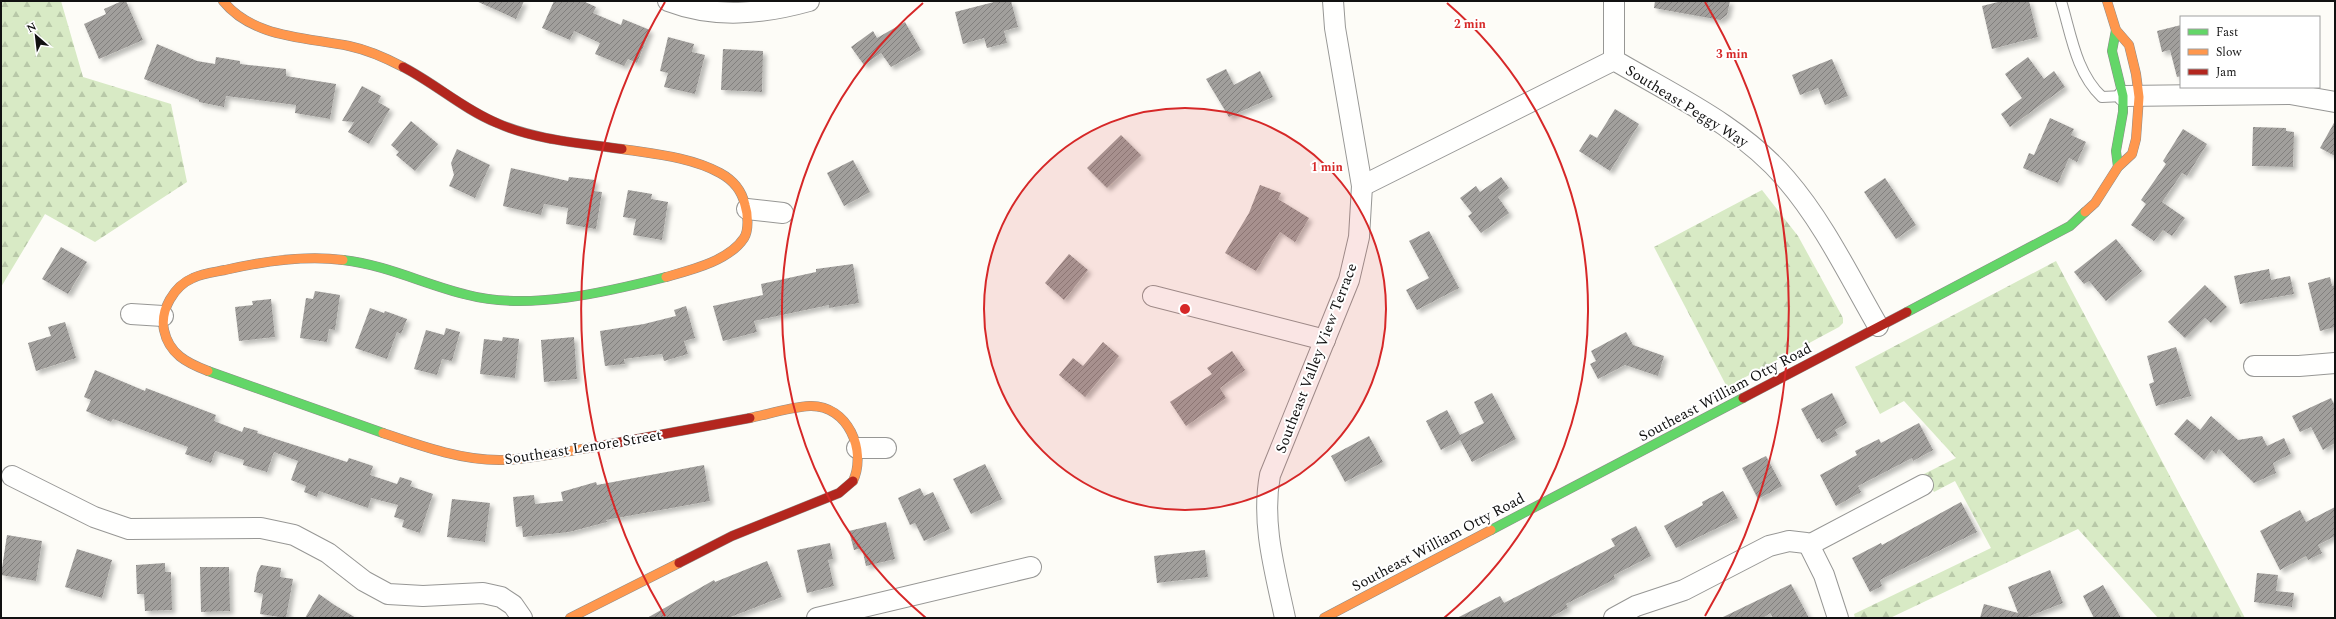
<svg xmlns="http://www.w3.org/2000/svg" width="2336" height="619" viewBox="0 0 2336 619" font-family="Spectral,serif">
<style>
.forest{fill:url(#forest-firs)}
.building{fill:url(#building-hatch);filter:url(#shadow)}
.lines{fill:none;stroke-linecap:round;stroke-linejoin:round}
.lane-casing{stroke:#979795;stroke-width:12}
.street-casing{stroke:#979795;stroke-width:22}
.fast-casing{stroke:#8e8d8b;stroke-width:10}
.slow-casing{stroke:#8e8d8b;stroke-width:10}
.jam-casing{stroke:#8e8d8b;stroke-width:10}
.lane{stroke:#fffffe;stroke-width:10}
.street{stroke:#fffffe;stroke-width:20}
.fast{stroke:#63d668;stroke-width:9}
.slow{stroke:#ff974d;stroke-width:9}
.jam{stroke:#b3261e;stroke-width:9}
.ring{fill:none;stroke:#d62828;stroke-width:2}
.labels{text-anchor:middle;stroke-width:4;stroke-linejoin:round;paint-order:stroke}
.street-label{font-size:15px;fill:#111;stroke:#fff}
.centre{fill:#d62828;stroke:#fff;stroke-width:2}
.ring-label{font-size:12px;text-anchor:middle;font-weight:bold;fill:#d62828;stroke:#fff;stroke-width:4;stroke-linejoin:round;paint-order:stroke}
</style>
<defs>
<pattern id="forest-firs" width="22" height="20" patternUnits="userSpaceOnUse"><rect width="22" height="20" fill="#d8eac5"/><path d="M5 1l3.5 6h-7zM16 11l3.5 6h-7z" fill="#b8c8a8"/></pattern>
<pattern id="building-hatch" width="6" height="6" patternUnits="userSpaceOnUse"><rect width="6" height="6" fill="#a19f9c"/><path d="M-1 1l2-2M0 6l6-6M5 7l2-2" fill="none" stroke="#82807e"/></pattern>
<filter id="shadow"><feDropShadow dx="3.5" dy="3.5" stdDeviation="2" flood-color="#0004"/></filter>
</defs>
<rect width="100%" height="100%" fill="#fdfcf7"/>
<g class="forest">
<polygon points="1,1 61,1 83,77 171,104 187,182 95,242 45,214 1,287"/>
<polygon points="1762,190 1798,236 1843,318 1843,323 1839,327 1727,387 1654,247"/>
<polygon points="2056,261 2245,618 2158,618 2078,529 1890,618 1855,618 1854,614 1991,548 1955,481 1934,492 1924,474 1956,458 1904,401 1880,414 1855,367"/>
</g>
<g class="building">
<polygon points="122,1 126,1 143,40 99,59 84,24 106,14 104,9"/>
<polygon points="476,1 524,1 516,19"/>
<polygon points="554,1 583,1 596,7 593,13 621,25 623,19 650,30 637,63 628,59 624,66 595,54 600,43 574,31 570,40 542,28"/>
<polygon points="998,1 1011,1 1018,27 1004,31 1007,43 987,48 984,38 963,44 955,12"/>
<polygon points="1655,1 1730,1 1727,15 1720,20 1654,8"/>
<polygon points="2002,1 2029,1 2038,37 1992,49 1982,6"/>
<polygon points="905,22 921,50 891,67 881,53 864,65 851,47 873,31 877,38"/>
<polygon points="2181,25 2181,76 2177,77 2170,50 2162,52 2157,31"/>
<polygon points="668,37 694,44 692,52 705,55 695,94 664,87 668,73 660,71"/>
<polygon points="157,44 197,61 215,64 216,57 240,61 240,64 286,69 286,76 336,84 330,119 295,113 296,105 226,96 224,107 199,102 199,100 144,79"/>
<polygon points="723,49 763,51 762,92 721,90"/>
<polygon points="2028,57 2044,79 2054,71 2065,87 2010,127 2001,114 2022,98 2005,74"/>
<polygon points="1832,59 1848,96 1825,105 1818,88 1800,95 1792,75"/>
<polygon points="1226,69 1234,85 1260,71 1273,97 1229,117 1206,79"/>
<polygon points="362,86 381,96 378,102 390,109 369,144 348,132 354,122 342,121"/>
<polygon points="1615,109 1639,124 1610,171 1579,151 1590,134 1597,138"/>
<polygon points="2050,118 2074,129 2071,135 2086,142 2077,162 2069,158 2058,183 2023,168 2029,153 2034,155"/>
<polygon points="411,121 438,144 415,171 396,155 399,152 391,145"/>
<polygon points="2335,121 2335,156 2320,148"/>
<polygon points="2253,127 2286,128 2286,131 2294,132 2293,167 2252,166"/>
<polygon points="2183,129 2207,144 2187,176 2182,173 2162,202 2185,218 2172,236 2163,230 2154,241 2131,225 2146,204 2141,200 2166,164 2163,161"/>
<polygon points="1121,135 1141,155 1107,188 1087,168"/>
<polygon points="457,149 490,165 475,198 449,186 454,175 451,163"/>
<polygon points="853,160 870,192 844,206 827,173"/>
<polygon points="511,168 568,181 569,177 595,180 593,191 602,192 596,229 566,224 568,208 544,204 541,215 503,206"/>
<polygon points="1501,177 1509,188 1498,197 1509,213 1481,233 1468,216 1472,213 1460,198 1476,186 1480,192"/>
<polygon points="1885,178 1916,225 1896,239 1864,192"/>
<polygon points="1260,185 1281,193 1278,199 1309,218 1295,242 1280,232 1256,271 1225,253 1249,213"/>
<polygon points="628,190 652,194 651,199 668,202 662,240 633,235 636,219 623,217"/>
<polygon points="1429,231 1459,288 1417,310 1406,290 1429,278 1409,241"/>
<polygon points="2116,239 2142,271 2106,301 2089,281 2084,284 2074,272"/>
<polygon points="61,247 87,262 68,294 42,279"/>
<polygon points="1069,254 1088,270 1064,300 1045,283"/>
<polygon points="853,264 859,303 829,308 829,305 754,321 757,332 723,341 713,306 763,295 761,284 816,272 816,269"/>
<polygon points="2269,269 2271,280 2290,276 2294,294 2240,304 2234,276"/>
<polygon points="2330,277 2332,286 2335,285 2335,327 2320,331 2308,283"/>
<polygon points="2205,285 2227,307 2211,323 2205,318 2185,338 2168,322"/>
<polygon points="315,291 340,295 335,330 329,329 327,342 300,338 306,298 313,299"/>
<polygon points="271,299 275,337 239,341 235,307 253,305 252,301"/>
<polygon points="686,306 695,338 684,341 688,354 664,361 662,354 624,359 625,364 605,366 600,331 644,324 676,316 674,310"/>
<polygon points="370,308 384,313 385,311 407,319 401,334 397,332 387,359 355,348"/>
<polygon points="65,322 76,358 36,371 28,343 51,336 48,327"/>
<polygon points="446,328 460,332 452,361 442,359 437,375 414,369 426,330 444,335"/>
<polygon points="1626,332 1633,345 1664,356 1658,376 1625,365 1598,379 1590,364 1596,361 1591,351"/>
<polygon points="503,337 519,339 515,378 480,374 484,339 502,341"/>
<polygon points="574,337 577,379 544,382 541,340"/>
<polygon points="1103,342 1119,356 1085,397 1059,375 1073,358 1083,366"/>
<polygon points="2176,347 2191,396 2156,406 2149,384 2154,382 2147,356"/>
<polygon points="1232,351 1245,370 1220,388 1226,398 1186,426 1170,402 1212,374 1207,368"/>
<polygon points="95,370 145,391 146,388 216,415 214,421 242,432 244,427 258,431 257,433 347,462 349,458 373,466 370,475 397,484 400,477 412,481 410,486 433,494 420,533 402,527 404,520 394,517 398,505 371,498 368,508 319,491 317,497 304,492 306,486 291,480 298,461 274,452 267,472 243,465 244,460 215,451 211,463 185,454 188,447 113,419 111,422 86,411 91,400 84,397"/>
<polygon points="1492,393 1516,439 1472,462 1460,440 1441,450 1426,421 1447,410 1460,435 1484,423 1474,402"/>
<polygon points="1832,393 1847,423 1835,430 1838,435 1822,443 1819,438 1817,439 1801,409"/>
<polygon points="2331,398 2335,406 2335,443 2323,450 2311,427 2300,432 2292,416"/>
<polygon points="2211,416 2238,440 2262,436 2267,446 2284,438 2291,454 2273,463 2276,473 2254,483 2219,449 2216,454 2212,450 2204,460 2174,434 2187,419 2200,430"/>
<polygon points="1919,423 1933,450 1913,461 1912,458 1858,486 1861,492 1836,506 1820,475 1857,455 1855,451 1879,439 1881,443"/>
<polygon points="1369,436 1383,462 1345,482 1331,456"/>
<polygon points="1766,456 1782,486 1758,499 1742,468"/>
<polygon points="985,464 1002,499 971,514 953,479"/>
<polygon points="704,465 710,501 606,520 607,522 569,532 523,537 522,526 516,527 513,497 534,495 535,504 563,501 561,492 596,482 597,485"/>
<polygon points="920,488 924,496 933,492 950,529 924,541 915,523 910,525 898,498"/>
<polygon points="1723,491 1738,518 1676,548 1664,526 1703,505 1702,502"/>
<polygon points="452,499 490,503 485,542 447,537"/>
<polygon points="1961,502 1977,532 1880,580 1882,586 1870,592 1852,558 1881,543 1882,545"/>
<polygon points="2335,507 2335,536 2318,545 2322,553 2308,560 2306,556 2280,570 2260,531 2300,510 2306,522"/>
<polygon points="886,522 895,559 866,566 862,548 854,550 849,531"/>
<polygon points="1636,526 1651,556 1614,575 1615,579 1566,604 1568,608 1549,618 1457,618 1500,596 1504,603 1553,578 1615,546 1611,539"/>
<polygon points="7,535 42,541 36,581 1,575"/>
<polygon points="830,543 833,559 828,560 834,586 807,593 797,550"/>
<polygon points="77,549 112,560 102,598 65,587"/>
<polygon points="1205,550 1208,577 1157,583 1154,556"/>
<polygon points="767,561 782,597 728,618 647,618 714,580 715,582"/>
<polygon points="165,563 165,572 171,572 172,610 145,611 144,594 137,594 136,565"/>
<polygon points="261,565 281,568 280,577 293,579 286,618 260,614 263,594 254,592 257,573"/>
<polygon points="200,567 229,567 230,611 201,612"/>
<polygon points="2050,570 2063,603 2025,618 1980,618 1984,604 2018,613 2008,587"/>
<polygon points="2257,573 2278,575 2276,591 2294,593 2292,607 2254,602"/>
<polygon points="1791,584 1809,618 1773,618 1770,613 1763,618 1721,618"/>
<polygon points="2103,585 2121,618 2094,618 2083,596"/>
<polygon points="319,594 333,604 356,618 305,618"/>
</g>
<g class="lines">
<defs>
<path id="lane" d="M 2061,1 C 2071,34 2076,73 2102,97 L 2123,96"/>
<g id="street">
<path d="M 668,1 C 715,19 762,14 809,1"/>
<polyline points="1614,1 1614,60"/>
<polyline points="2124,96 2290,94 2335,102"/>
<path d="M 1362,186 L 1614,60 C 1673,95 1741,126 1786,179 C 1824,223 1849,276 1878,326"/>
<polyline points="747,209 783,213"/>
<polyline points="1153,296 1325,340"/>
<polyline points="131,314 163,316"/>
<polyline points="2254,366 2299,366 2335,363"/>
<polyline points="857,448 886,448"/>
<polyline points="12,476 94,517 129,529 261,528 294,535 328,553 364,581 388,594 423,596 483,593 501,597 513,605 522,618"/>
<polyline points="1809,545 1923,485"/>
<polyline points="1809,545 1824,575 1838,618"/>
<polyline points="817,618 1031,567"/>
<path d="M 1285,618 C 1275,571 1261,523 1270,475 L 1349,280 L 1359,237 L 1362,186 L 1335,28 L 1333,1"/>
<polyline points="1614,618 1636,606 1684,590 1769,546 1789,541 1806,543 1809,545"/>
</g>
<g id="fast">
<polyline points="2116,30 2112,51 2123,96 2123,112 2116,151 2118,167"/>
<path d="M 343,260 C 387,265 426,285 468,295 C 528,311 607,292 666,277"/>
<polyline points="1907,312 2070,226 2085,212"/>
<polyline points="208,371 383,433"/>
<polyline points="1491,530 1743,398"/>
</g>
<g id="slow">
<path d="M 223,1 C 253,38 305,37 349,46 C 368,50 386,58 403,67"/>
<path d="M 622,149 C 654,154 691,157 720,173 C 733,180 742,191 745,205 C 748,214 749,230 744,238 C 729,261 691,270 666,277"/>
<polyline points="2085,212 2095,203 2118,167 2132,154 2136,139 2139,97 2136,74 2129,45 2116,30 2107,1"/>
<path d="M 208,371 C 187,363 169,354 164,330 C 160,310 174,286 193,278 C 203,273 215,272 225,270 C 264,261 304,255 343,260"/>
<path d="M 750,418 C 769,414 790,407 810,406 C 848,405 867,451 853,481"/>
<path d="M 383,433 C 421,446 463,461 503,460 C 532,459 560,452 589,448"/>
<polyline points="570,618 679,563"/>
<polyline points="1324,618 1491,530"/>
</g>
<g id="jam">
<path d="M 403,67 C 436,84 463,109 497,123 C 535,140 581,143 622,149"/>
<polyline points="1743,398 1907,312"/>
<polyline points="589,448 750,418"/>
<polyline points="679,563 732,536 839,493 853,481"/>
</g>
</defs>
<use href="#lane" class="lane-casing"/>
<use href="#street" class="street-casing"/>
<use href="#fast" class="fast-casing"/>
<use href="#slow" class="slow-casing"/>
<use href="#jam" class="jam-casing"/>
<use href="#lane" class="lane"/>
<use href="#street" class="street"/>
<use href="#fast" class="fast"/>
<use href="#slow" class="slow"/>
<use href="#jam" class="jam"/>
</g>
<circle cx="1185" cy="309" r="201" fill="#d62828" fill-opacity=".12"/>
<g class="ring">
<circle cx="1185" cy="309" r="201"/>
<path d="M926 618A403 403 0 0 1 923 3M1447 3A403 403 0 0 1 1444 618"/>
<path d="M665 616A604 604 0 0 1 665 2M1705 2A604 604 0 0 1 1705 616"/>
</g>
<g class="labels">
<g class="street-label">
<text transform="translate(1687 106) rotate(32)" y="5">Southeast Peggy Way</text>
<text transform="translate(1316 358) rotate(-69)" y="5">Southeast Valley View Terrace</text>
<text transform="translate(1725 392) rotate(-28)" y="5">Southeast William Otty Road</text>
<text transform="translate(583 447) rotate(-9)" y="5">Southeast Lenore Street</text>
<text transform="translate(1438 542) rotate(-28)" y="5">Southeast William Otty Road</text>
</g>
</g>
<circle cx="1185" cy="309" r="6" class="centre"/>
<g class="ring-label">
<text x="1470" y="28">2 min</text>
<text x="1732" y="58">3 min</text>
<text x="1327" y="171">1 min</text>
</g>
<rect width="2336" height="619" fill="none" stroke="#111111" stroke-width="4"/>
<rect x="2180" y="16" width="140" height="72" fill="#ffffff" stroke="#a0a0a0"/>
<rect x="2188" y="29" width="20" height="6" fill="#63d668" stroke="#a0a0a0"/>
<text x="2216" y="36" font-size="12" fill="#111111">Fast</text>
<rect x="2188" y="49" width="20" height="6" fill="#ff974d" stroke="#a0a0a0"/>
<text x="2216" y="56" font-size="12" fill="#111111">Slow</text>
<rect x="2188" y="69" width="20" height="6" fill="#b3261e" stroke="#a0a0a0"/>
<text x="2216" y="76" font-size="12" fill="#111111">Jam</text>
<g transform="translate(36 36) rotate(332)" stroke="#ffffff" stroke-width="3" paint-order="stroke">
<path d="M0-3L7 15L0 10L-7 15Z" fill="#111111"/>
<text y="-6" font-size="11" font-weight="bold" text-anchor="middle" fill="#111111">N</text>
</g>
</svg>
